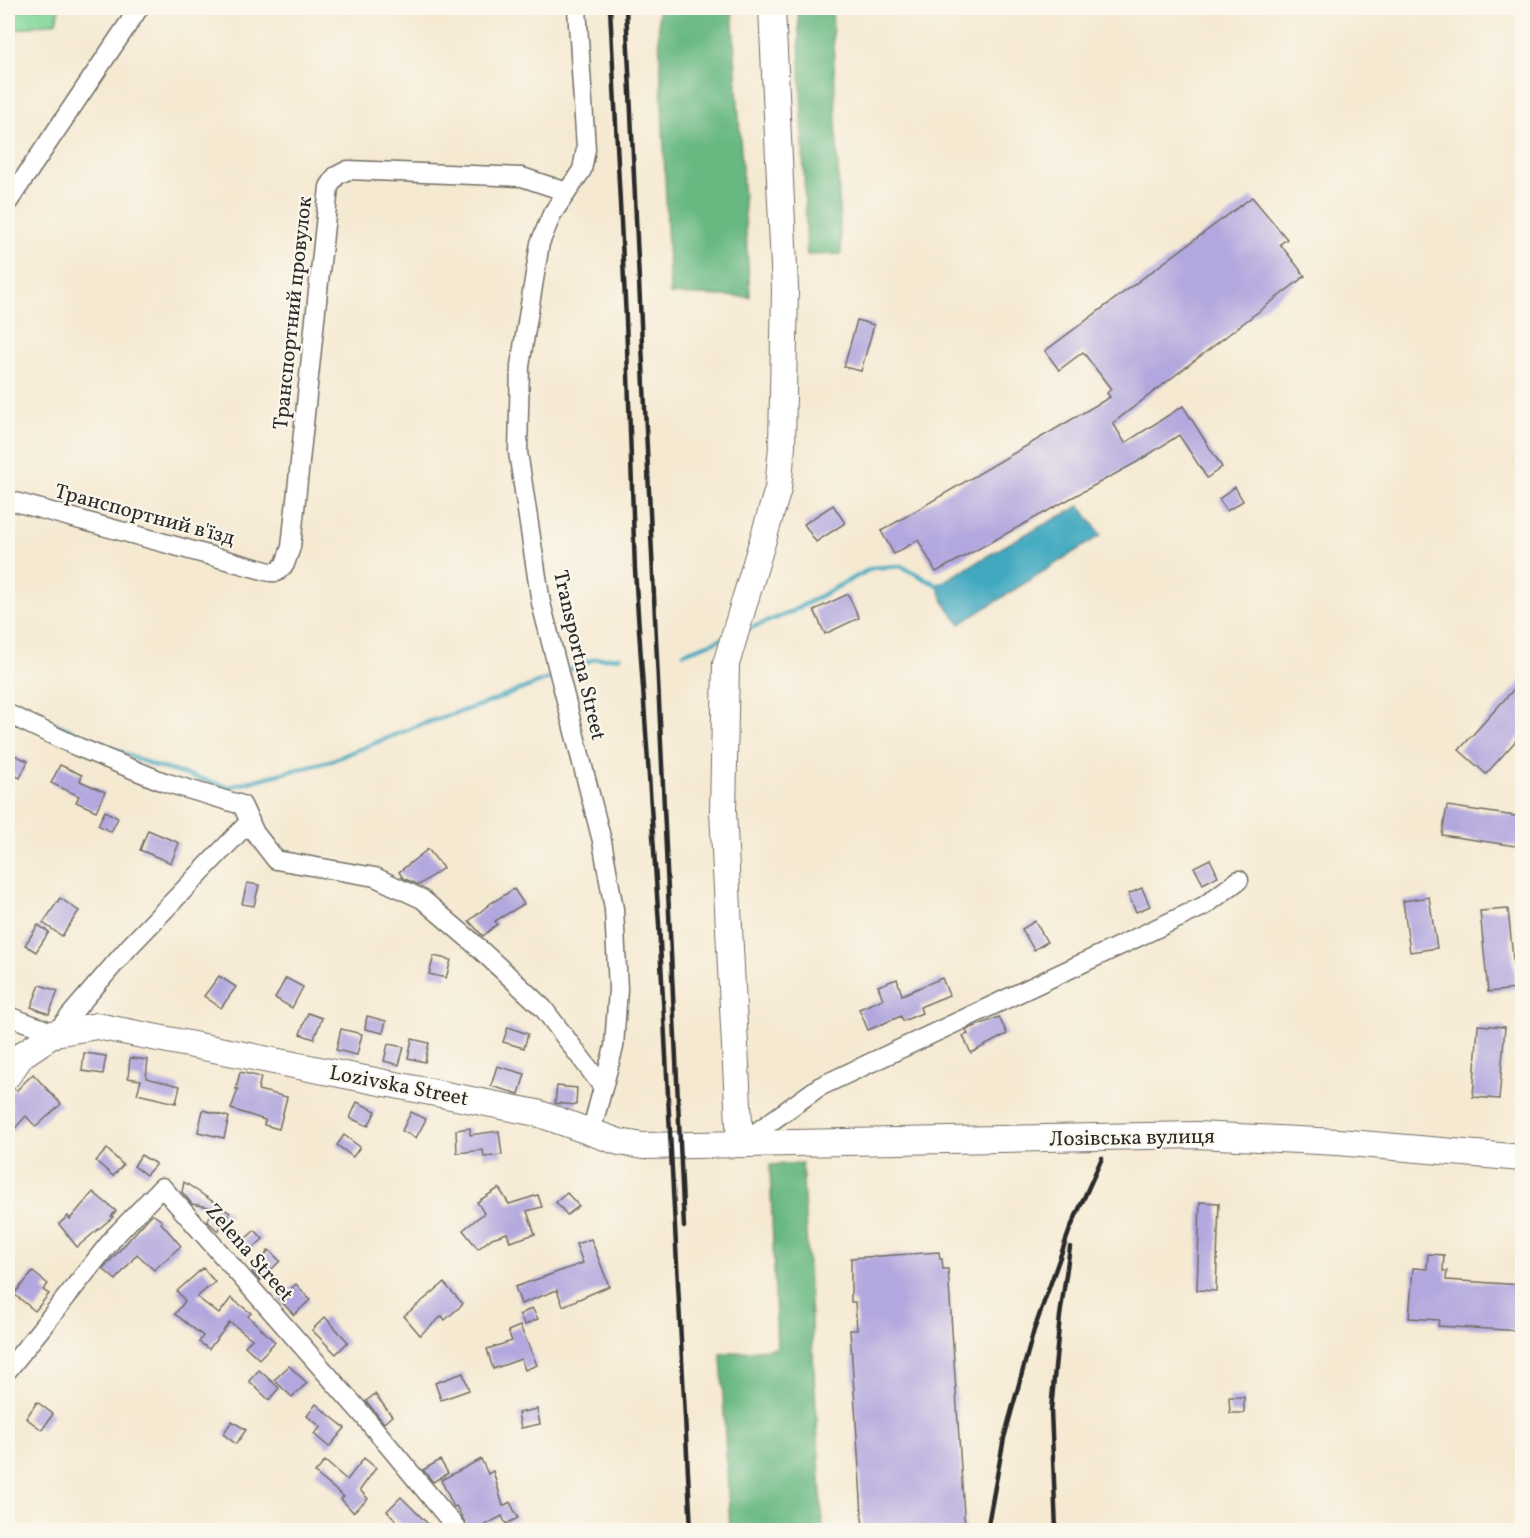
<svg xmlns="http://www.w3.org/2000/svg" width="1530" height="1538" viewBox="0 0 1530 1538" font-family="Vollkorn,serif">
<style>
.green{fill:#80d79a;stroke:#568162;stroke-width:1.5}
.forest{fill:#68b882;stroke:#4a7256;stroke-width:1.5}
.water{fill:#3fa8bf;stroke:#356a75;stroke-width:1.5}
.lines{fill:none;stroke-linecap:round;stroke-linejoin:round}
.stream{stroke:#3fa8bf;stroke-width:4.5}
.building{fill:#b2a7de}
.street-casing{stroke:#726e65;stroke-width:21}
.secondary-casing{stroke:#726e65;stroke-width:28}
.street{stroke:#fff;stroke-width:18}
.secondary{stroke:#fff;stroke-width:26}
.rail{stroke:#2b2b2b;stroke-width:4.5}
.labels{text-anchor:middle;stroke-width:4.5;stroke-linejoin:round;paint-order:stroke}
.street-label{font-size:21px;fill:#2b2b2b;stroke:#fbf7ec}
</style>
<rect width="100%" height="100%" fill="#fbf7ec"/>
<filter id="ink" filterUnits="userSpaceOnUse"><feTurbulence type="fractalNoise" baseFrequency=".0167" numOctaves="2"/><feDisplacementMap in="SourceGraphic" scale="12" xChannelSelector="R" yChannelSelector="G"/><feConvolveMatrix kernelMatrix="1 2 1 2 8 2 1 2 1" color-interpolation-filters="sRGB"/></filter>
<filter id="wash" filterUnits="userSpaceOnUse"><feTurbulence type="fractalNoise" baseFrequency=".008" numOctaves="4" result="noise"/><feDisplacementMap in="SourceGraphic" scale="24" xChannelSelector="R" yChannelSelector="G"/><feGaussianBlur stdDeviation="1.35" result="paint"/><feColorMatrix in="noise" values="0 0 0 0 0 0 0 0 0 0 0 0 0 0 0 0 0 1.4 0 .05"/><feComposite in="paint" operator="in"/></filter>
<g filter="url(#wash)">
<rect width="100%" height="100%" fill="#f5e9d2"/>
<polygon class="green" points="8,8 59,8 56,22 8,31"/>
<g class="forest">
<polygon points="658,8 732,8 750,297 670,294"/>
<polygon points="798,8 832,8 841,254 807,255"/>
<polygon points="802,1163 823,1530 730,1530 721,1354 777,1348 770,1165"/>
</g>
<polygon class="water" points="1080,506 1101,535 960,624 945,604 937,585 1022,536"/>
<g class="lines">
<g class="stream">
<polyline points="745,630 787,614 872,568 901,566 937,585"/>
<polyline points="684,653 724,638"/>
<polyline points="562,673 594,659 620,657"/>
<polyline points="8,701 35,715 152,765 229,787 330,761 422,724 487,703 555,676"/>
</g>
</g>
<g id="blocks">
<g class="building">
<polygon points="1252,197 1287,239 1280,244 1305,276 1113,423 1125,443 1183,406 1222,467 1207,478 1179,435 1137,462 936,572 918,540 894,554 881,531 1110,397 1107,393 1111,389 1083,352 1059,370 1045,351"/>
<polygon points="857,320 874,325 861,371 844,367"/>
<polygon points="1235,487 1243,501 1227,511 1219,499"/>
<polygon points="833,505 845,523 816,542 804,524"/>
<polygon points="848,594 859,618 825,634 814,610"/>
<polygon points="1522,680 1522,734 1486,774 1459,750"/>
<polygon points="14,755 28,761 20,778 8,772"/>
<polygon points="60,765 82,775 80,781 105,792 96,811 76,802 79,796 51,783"/>
<polygon points="1447,806 1522,817 1522,847 1442,835"/>
<polygon points="105,811 118,818 111,832 98,825"/>
<polygon points="148,830 179,843 171,863 140,850"/>
<polygon points="428,849 443,868 419,885 403,878 399,872"/>
<polygon points="1210,859 1218,876 1203,884 1194,867"/>
<polygon points="247,883 259,885 254,906 242,904"/>
<polygon points="1142,888 1150,906 1136,912 1128,894"/>
<polygon points="514,889 524,904 495,921 497,924 483,936 469,921 491,903"/>
<polygon points="1429,897 1437,948 1410,952 1403,901"/>
<polygon points="60,898 79,911 62,936 43,923"/>
<polygon points="1508,909 1516,989 1488,992 1480,911"/>
<polygon points="1035,921 1047,942 1034,950 1022,929"/>
<polygon points="38,925 49,932 36,952 25,945"/>
<polygon points="434,956 451,960 446,978 429,974"/>
<polygon points="219,976 236,987 221,1008 204,996"/>
<polygon points="286,978 303,987 292,1008 275,998"/>
<polygon points="942,978 949,995 920,1007 922,1013 903,1021 901,1016 868,1030 859,1009 883,999 878,986 897,979 902,995"/>
<polygon points="40,985 58,991 49,1014 31,1007"/>
<polygon points="308,1013 322,1018 314,1039 300,1034"/>
<polygon points="367,1016 386,1021 383,1033 365,1029"/>
<polygon points="999,1017 1007,1034 971,1053 963,1036 968,1034 966,1030"/>
<polygon points="1478,1025 1505,1027 1499,1099 1473,1097"/>
<polygon points="508,1027 528,1034 524,1048 503,1042"/>
<polygon points="341,1029 362,1034 357,1055 336,1050"/>
<polygon points="412,1039 429,1043 425,1062 408,1058"/>
<polygon points="388,1044 404,1047 399,1065 384,1061"/>
<polygon points="84,1053 106,1056 103,1074 82,1071"/>
<polygon points="130,1058 148,1060 146,1078 180,1086 176,1103 137,1094 141,1080 128,1078"/>
<polygon points="497,1066 525,1074 519,1094 491,1086"/>
<polygon points="240,1072 261,1077 258,1090 287,1097 279,1129 264,1125 265,1120 231,1109 238,1089 236,1089"/>
<polygon points="33,1074 61,1104 36,1127 26,1116 8,1136 8,1111 13,1105 8,1099 8,1095 14,1089 17,1090"/>
<polygon points="557,1086 577,1088 576,1105 555,1103"/>
<polygon points="357,1102 376,1111 368,1126 350,1118"/>
<polygon points="203,1110 229,1117 224,1138 198,1132"/>
<polygon points="411,1112 426,1119 416,1138 402,1131"/>
<polygon points="470,1128 470,1135 499,1131 502,1155 484,1157 483,1150 457,1153 456,1130"/>
<polygon points="344,1135 360,1147 353,1157 337,1145"/>
<polygon points="107,1149 123,1165 113,1176 96,1161"/>
<polygon points="141,1155 156,1164 146,1175 134,1166"/>
<polygon points="184,1182 230,1213 218,1231 207,1221 215,1208 192,1204 182,1192"/>
<polygon points="499,1188 509,1204 538,1195 542,1207 527,1211 535,1234 510,1242 507,1233 492,1238 478,1249 463,1230 484,1213 477,1202"/>
<polygon points="93,1192 116,1211 111,1216 113,1217 77,1247 59,1224 68,1216 70,1219"/>
<polygon points="567,1193 579,1206 567,1215 556,1202"/>
<polygon points="1200,1202 1219,1203 1216,1291 1197,1290"/>
<polygon points="152,1214 162,1221 161,1223 181,1246 154,1270 137,1254 116,1280 103,1269"/>
<polygon points="255,1230 263,1239 252,1249 244,1240"/>
<polygon points="591,1239 609,1286 563,1306 557,1290 521,1304 515,1287 583,1263 576,1244"/>
<polygon points="269,1250 280,1261 260,1281 252,1272"/>
<polygon points="939,1252 940,1259 942,1259 943,1269 948,1269 965,1530 863,1530 850,1330 857,1330 855,1302 851,1302 851,1258"/>
<polygon points="1428,1254 1444,1255 1443,1271 1447,1271 1446,1280 1522,1285 1522,1331 1438,1326 1439,1320 1409,1318 1413,1268 1427,1269"/>
<polygon points="203,1268 215,1282 197,1297 219,1314 231,1298 251,1313 248,1316 275,1342 259,1359 245,1346 252,1339 230,1322 209,1349 199,1342 203,1336 175,1314 185,1301 177,1291"/>
<polygon points="33,1272 48,1284 43,1290 49,1294 35,1311 14,1294"/>
<polygon points="444,1283 463,1304 445,1320 442,1316 420,1335 404,1316"/>
<polygon points="296,1284 310,1300 294,1315 279,1299"/>
<polygon points="532,1308 538,1319 525,1325 519,1315"/>
<polygon points="325,1317 348,1342 336,1354 312,1330"/>
<polygon points="520,1326 537,1365 525,1370 521,1359 493,1369 487,1349 512,1341 508,1331"/>
<polygon points="289,1366 307,1383 292,1397 274,1380"/>
<polygon points="259,1370 279,1388 269,1400 249,1381"/>
<polygon points="463,1373 469,1390 441,1400 435,1383"/>
<polygon points="375,1394 392,1416 384,1423 366,1401"/>
<polygon points="1229,1397 1244,1397 1244,1413 1230,1413"/>
<polygon points="37,1402 53,1414 42,1430 26,1418"/>
<polygon points="316,1404 345,1428 329,1447 314,1434 321,1427 307,1416"/>
<polygon points="537,1409 540,1424 521,1428 518,1413"/>
<polygon points="232,1421 246,1430 236,1444 223,1434"/>
<polygon points="364,1458 376,1468 360,1490 368,1499 353,1512 341,1499 344,1497 315,1473 325,1461 347,1480"/>
<polygon points="481,1459 488,1474 493,1471 503,1506 510,1502 518,1518 506,1524 502,1516 476,1530 469,1530 456,1506 454,1507 441,1480"/>
<polygon points="440,1460 448,1473 433,1482 423,1470"/>
<polygon points="401,1497 434,1530 406,1530 387,1511"/>
</g>
</g>
</g>
<g filter="url(#ink)">
<use href="#blocks" fill-opacity="0" stroke="#726e65" stroke-width="1.5"/>
<g class="lines">
<defs>
<g id="street">
<polyline points="577,8 586,149 582,170 552,214 540,243 520,366 518,452 541,603 602,841 614,909 618,989 614,1047 591,1132"/>
<polyline points="8,202 139,8"/>
<polyline points="8,500 270,572 277,572 285,564 291,547 329,187 336,176 348,170 522,177 567,192"/>
<polyline points="8,714 78,747 164,782 242,805 255,833 276,860 375,877 422,899 470,940 543,1008 603,1087"/>
<polyline points="8,1016 55,1033 129,947 250,821"/>
<polyline points="740,1144 819,1087 1204,906 1239,880"/>
<polyline points="8,1370 115,1236 162,1187 363,1415 458,1530"/>
</g>
<g id="secondary">
<polyline points="8,1075 22,1055 55,1033 97,1026 537,1113 619,1142 643,1146 1197,1135 1338,1142 1522,1158"/>
<polyline points="740,1144 723,811 726,664 778,489 782,446 785,288 772,8"/>
</g>
</defs>
<use href="#street" class="street-casing"/>
<use href="#secondary" class="secondary-casing"/>
<use href="#street" class="street"/>
<use href="#secondary" class="secondary"/>
<g class="rail">
<polyline points="610,8 626,319 635,570 659,924 691,1530"/>
<polyline points="626,8 684,1227"/>
<polyline points="987,1530 1004,1438 1034,1330 1070,1229 1102,1158"/>
<polyline points="1056,1530 1051,1410 1060,1316 1070,1247"/>
</g>
</g>
</g>
<g class="labels">
<g class="street-label">
<text transform="translate(292 313) rotate(-84)" y="7">Транспортний провулок</text>
<text transform="translate(145 514) rotate(15)" y="7">Транспортний в'їзд</text>
<text transform="translate(580 655) rotate(77)" y="7">Transportna Street</text>
<text transform="translate(399 1085) rotate(11)" y="7">Lozivska Street</text>
<text transform="translate(1132 1137) rotate(-1)" y="7">Лозівська вулиця</text>
<text transform="translate(250 1252) rotate(49)" y="7">Zelena Street</text>
</g>
</g>
<rect width="1530" height="1538" fill="none" stroke="#fbf7ec" stroke-width="30"/>
</svg>
